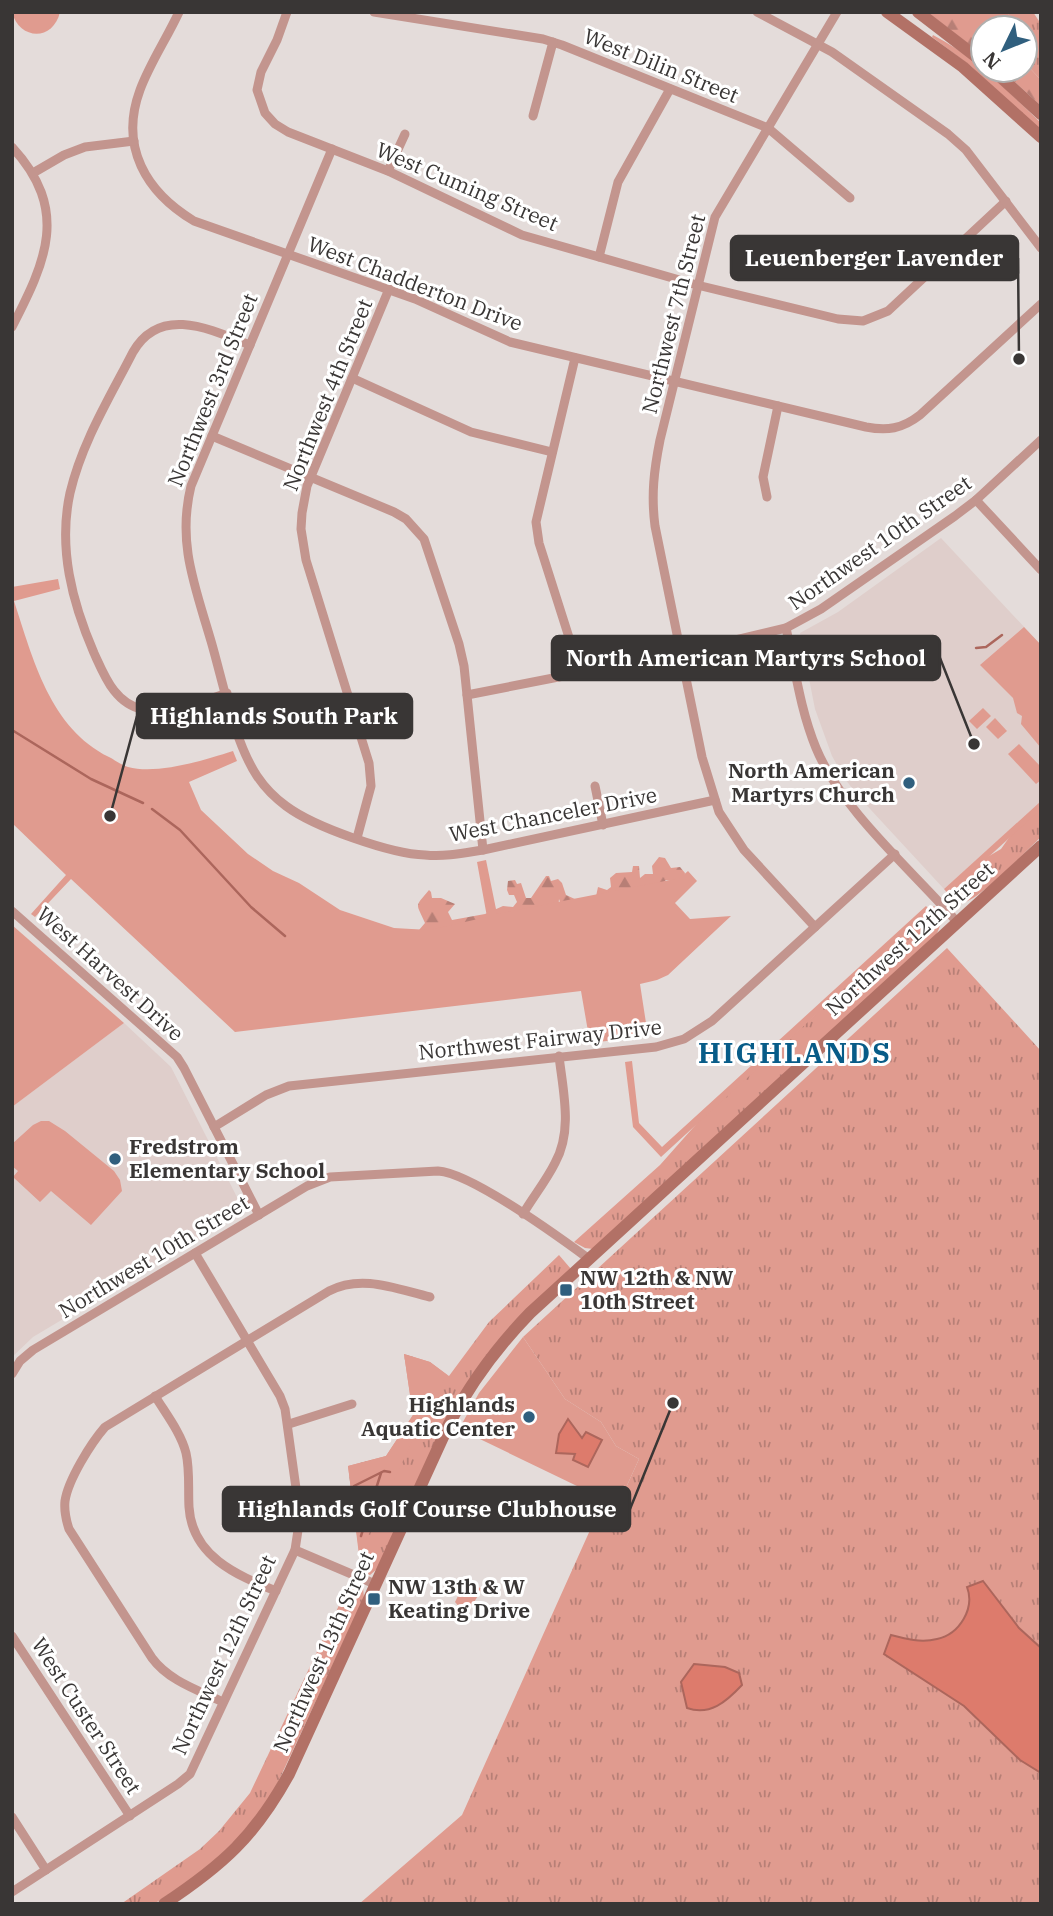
<svg xmlns="http://www.w3.org/2000/svg" width="1053" height="1916" viewBox="0 0 1053 1916" font-family="'IBM Plex Serif',serif">
<style>
.built{fill:#dfcecb}
.grass{fill:url(#grass-tufts)}
.forest{fill:url(#forest-firs)}
.park{fill:#e09b8f}
.water{fill:#dd7b6c;stroke:#ac665c;stroke-width:2}
.lines{fill:none;stroke-linecap:round;stroke-linejoin:round}
.stream{stroke:#ac665c;stroke-width:2.5}
.street{stroke:#c3958e;stroke-width:9}
.secondary{stroke:#b27166;stroke-width:12}
.poi-dot{fill:#305f7e;stroke:#fff;stroke-width:2.5}
.labels{text-anchor:middle;stroke-width:6;stroke-linejoin:round;paint-order:stroke}
.street-label{font-size:21px;fill:#393635;stroke:#fff}
.poi-label{font-size:21px;font-weight:bold;fill:#393635;stroke:#fff;text-anchor:start}
.district-label{font-size:28px;font-weight:bold;letter-spacing:2px;fill:#085c88;stroke:#fff}
.leader{fill:none;stroke:#393635;stroke-width:2.5}
.callout-dot{fill:#393635;stroke:#fff;stroke-width:2.5}
.callout{fill:#393635;stroke:#393635;stroke-width:2.5}
.callout-label{font-size:23px;text-anchor:middle;font-weight:bold;fill:#fff}
</style>
<defs>
<pattern id="grass-tufts" width="24" height="20" patternUnits="userSpaceOnUse" patternTransform="scale(1.75)"><rect width="24" height="20" fill="#e09b8f"/><path d="M3 7l-1-3M5 7V3M7 7l1-3M15 17l-1-3M17 17v-4M19 17l1-3" fill="none" stroke="#b77f76"/></pattern>
<pattern id="forest-firs" width="22" height="20" patternUnits="userSpaceOnUse" patternTransform="scale(1.75)"><rect width="22" height="20" fill="#e09b8f"/><path d="M5 1l3.5 6h-7zM16 11l3.5 6h-7z" fill="#b77f76"/></pattern>
</defs>
<rect width="100%" height="100%" fill="#e4dcda"/>
<g class="built">
<polygon points="941,538 1041,645 1041,801 944,889 859,797 845,779 832,756 815,709 800,633 838,612"/>
<polygon points="124,1023 171,1067 244,1211 33,1337 12,1357 12,1107"/>
</g>
<g class="grass">
<polygon points="1008,12 1033,12 1041,24 1041,80 1025,63 1025,28 1000,28 1010,18"/>
<path d="M 933,35 C 974,56 1008,91 1041,123 L 1041,131 L 972,67 L 932,37 Z"/>
<path d="M 1041,807 L 1041,837 C 1025,852 977,903 959,904 C 952,905 948,902 944,897 L 984,859 L 1001,849 L 1013,832 Z"/>
<path d="M 934,906 C 943,914 942,925 936,935 L 593,1249 L 585,1248 L 574,1242 L 660,1165 L 699,1121 Z"/>
<polygon points="947,948 1041,1051 1041,1904 359,1904 462,1815 604,1499 624,1492 639,1459 616,1446 601,1422 565,1399 523,1337"/>
<polygon points="559,1255 571,1269 491,1350 377,1569 370,1575 356,1571 360,1559 348,1466 386,1456 413,1415 404,1354 430,1362 449,1376 489,1322"/>
<polygon points="351,1580 363,1587 364,1598 279,1780 268,1801 239,1839 195,1877 154,1904 121,1904 200,1849 219,1831 250,1793"/>
</g>
<g class="forest">
<polygon points="927,12 1008,12 1010,18 1000,28 983,28 983,55"/>
<polygon points="1025,63 1041,80 1041,106 1002,70 1025,70"/>
<path d="M 659,857 L 665,858 L 671,868 L 680,867 L 685,873 L 683,882 L 666,880 L 661,885 L 669,902 L 670,912 L 659,921 L 657,927 C 649,931 643,928 634,930 C 620,934 611,945 597,948 L 597,960 L 590,961 L 575,958 L 570,964 L 558,969 L 549,948 L 540,944 L 534,953 L 532,969 L 529,972 L 501,967 L 470,972 L 462,961 C 443,954 426,955 407,958 L 395,971 L 390,970 L 385,962 L 356,947 C 335,952 318,958 305,936 L 313,928 L 343,927 L 359,921 L 386,929 L 419,930 L 425,923 C 416,902 414,908 429,890 L 431,892 L 432,898 L 441,898 L 455,904 L 448,912 L 452,920 L 485,914 L 503,906 L 513,907 L 517,902 L 514,895 L 509,895 L 507,890 L 508,881 L 515,880 L 517,884 L 521,883 L 526,898 L 531,898 L 546,876 L 549,876 L 551,881 L 558,879 L 562,883 L 566,895 L 577,900 C 577,908 575,911 568,914 L 564,913 L 559,899 L 558,909 L 554,911 L 554,916 L 549,919 L 546,925 L 549,931 L 558,933 L 562,930 L 558,923 L 567,920 L 578,929 L 582,928 L 585,920 L 595,924 L 597,919 L 607,923 L 609,915 L 617,914 L 618,911 L 609,911 L 606,903 L 601,907 L 595,901 L 598,887 L 607,890 L 611,887 L 610,878 L 616,873 L 632,872 L 633,866 L 639,866 L 640,878 L 645,874 L 653,874 L 652,866 Z"/>
</g>
<g class="park">
<path d="M 12,12 L 60,12 C 53,42 19,40 12,12 Z"/>
<path d="M 58,579 L 60,589 L 14,601 C 33,659 50,728 109,757 C 115,760 121,765 128,767 C 157,775 205,760 233,751 L 237,761 L 189,782 L 201,810 L 248,854 L 273,871 L 299,883 L 340,910 L 394,928 L 429,930 L 487,917 L 477,862 L 486,860 L 497,914 L 680,878 L 688,871 L 697,881 L 675,903 L 690,919 L 731,916 L 668,975 L 657,980 L 640,984 L 648,1036 L 590,1043 L 581,991 L 235,1032 L 71,879 L 35,917 L 31,914 L 66,875 L 12,823 L 12,587 Z"/>
<polygon points="1024,627 1041,645 1041,748 1021,724 1022,716 1017,713 1013,698 980,665"/>
<polygon points="983,708 991,716 977,729 969,721"/>
<polygon points="995,718 1007,731 998,739 986,727"/>
<polygon points="1019,744 1041,767 1041,780 1036,784 1008,754"/>
<polygon points="1041,801 1041,809 948,894 944,889"/>
<polygon points="926,906 930,910 661,1157 633,1127 625,1062 632,1061 639,1123 662,1147"/>
<polygon points="12,925 124,1023 12,1107"/>
<polygon points="41,1121 49,1121 65,1131 114,1171 120,1180 122,1191 91,1225 51,1191 40,1202 13,1177 18,1171 12,1166 12,1144 33,1125"/>
<polygon points="523,1337 565,1399 601,1422 616,1446 639,1459 624,1492 604,1499 459,1429 479,1393"/>
<polygon points="404,1354 430,1362 447,1375 430,1403 359,1555 348,1466 386,1456 413,1415"/>
<polygon points="466,1580 482,1589 470,1609 461,1609 455,1602"/>
</g>
<g class="water">
<polygon points="568,1419 582,1438 586,1432 602,1440 588,1467 573,1460 575,1454 556,1453 559,1434"/>
<path d="M 983,1581 L 1019,1628 L 1041,1648 L 1041,1773 L 1020,1760 L 964,1706 L 884,1654 L 891,1635 C 906,1639 921,1643 937,1639 C 960,1634 975,1608 967,1587 Z"/>
<path d="M 694,1664 L 725,1667 L 739,1673 L 742,1685 C 726,1702 710,1716 687,1708 L 681,1682 Z"/>
</g>
<g class="lines">
<g class="stream">
<polyline points="976,648 986,647 1002,635"/>
<polyline points="12,730 91,779 143,803"/>
<polyline points="152,809 180,830 251,907 285,936"/>
<polyline points="354,1486 384,1471 390,1472"/>
<polyline points="361,1536 381,1473"/>
</g>
<g class="street">
<path d="M 179,12 C 167,38 150,63 140,90 C 119,147 146,192 194,221 L 415,299 L 510,342 L 866,427 C 887,431 902,429 920,415 L 1041,304"/>
<polyline points="287,12 277,40 261,72 257,90 265,113 275,124 288,132 388,171 522,235 697,285 838,319 863,321 888,311 1006,201"/>
<polyline points="374,12 543,39 562,45 768,128 850,198"/>
<polyline points="757,12 832,52 948,134 966,150 1041,248"/>
<polyline points="533,116 553,42"/>
<path d="M 12,147 C 70,210 46,261 12,327"/>
<path d="M 332,149 L 191,486 C 177,543 195,586 211,641 C 223,682 234,741 257,776 C 265,788 275,798 286,806 C 314,827 391,854 425,855 C 445,857 464,853 483,850 L 715,800"/>
<polyline points="388,171 405,134"/>
<polyline points="33,173 64,155 85,147 134,141"/>
<polyline points="599,257 618,182 670,89"/>
<polyline points="575,358 536,522 539,543 580,672"/>
<polyline points="352,378 471,432 552,452"/>
<polyline points="212,436 394,512 406,519 424,539 459,644 464,666 483,850"/>
<polyline points="767,497 763,477 778,406"/>
<polyline points="976,500 1041,570"/>
<path d="M 786,628 C 795,668 800,709 816,748 C 842,811 912,870 957,922"/>
<path d="M 227,693 C 202,701 171,716 144,710 C 115,704 105,677 94,653 C 72,602 58,548 70,493 C 82,442 110,397 133,352 C 160,305 210,329 250,345"/>
<polyline points="467,695 681,653 786,628 821,609 955,516 976,500 1041,440"/>
<polyline points="595,786 603,825"/>
<polyline points="357,838 371,786 369,763 306,560 301,529 302,513 307,486 389,289"/>
<polyline points="12,911 177,1057 184,1068 259,1215"/>
<path d="M 815,927 L 744,850 L 719,812 L 702,757 L 655,526 C 651,495 654,470 660,440 L 715,217 L 837,12"/>
<polyline points="214,1127 266,1095 289,1086 656,1047 684,1039 712,1021 895,854"/>
<path d="M 523,1214 C 533,1197 546,1181 555,1163 C 573,1131 563,1091 559,1056"/>
<path d="M 12,1374 L 20,1361 L 33,1350 L 307,1186 L 330,1177 L 438,1171 C 471,1173 559,1237 589,1259"/>
<path d="M 155,1396 C 166,1414 181,1433 186,1453 C 190,1470 188,1489 189,1507 C 192,1556 236,1575 276,1591"/>
<polyline points="289,1424 352,1404"/>
<polyline points="295,1550 375,1584"/>
<polyline points="12,1636 130,1816"/>
<path d="M 223,1702 C 198,1690 169,1681 152,1658 L 69,1529 C 66,1520 64,1511 65,1501 C 68,1480 91,1443 105,1427 L 329,1291 C 362,1274 396,1289 430,1297"/>
<polyline points="12,1817 46,1870"/>
<polyline points="12,1892 178,1784 190,1774 295,1550 300,1517 285,1409 280,1396 195,1253"/>
</g>
<g class="secondary">
<polyline points="887,12 963,67 1041,137"/>
<polyline points="918,12 983,62"/>
<polyline points="993,70 1041,114"/>
<path d="M 164,1904 C 223,1865 255,1836 289,1774 L 449,1424 C 471,1382 497,1347 530,1313 L 1041,846"/>
</g>
</g>
<g class="poi-dot">
<circle cx="909" cy="783" r="7"/>
<circle cx="115" cy="1159" r="7"/>
<rect x="559" y="1283" width="14" height="14" rx="3.5"/>
<circle cx="529" cy="1417" r="7"/>
<rect x="367" y="1592" width="14" height="14" rx="3.5"/>
</g>
<g class="labels">
<g class="street-label">
<text transform="translate(661 66) rotate(22)" y="7">West Dilin Street</text>
<text transform="translate(467 187) rotate(23)" y="7">West Cuming Street</text>
<text transform="translate(415 284) rotate(21)" y="7">West Chadderton Drive</text>
<text transform="translate(674 314) rotate(-76)" y="7">Northwest 7th Street</text>
<text transform="translate(213 390) rotate(-68)" y="7">Northwest 3rd Street</text>
<text transform="translate(328 395) rotate(-68)" y="7">Northwest 4th Street</text>
<text transform="translate(880 543) rotate(-35)" y="7">Northwest 10th Street</text>
<text transform="translate(553 815) rotate(-11)" y="7">West Chanceler Drive</text>
<text transform="translate(910 939) rotate(-42)" y="7">Northwest 12th Street</text>
<text transform="translate(110 974) rotate(42)" y="7">West Harvest Drive</text>
<text transform="translate(540 1040) rotate(-6)" y="7">Northwest Fairway Drive</text>
<text transform="translate(154 1257) rotate(-31)" y="7">Northwest 10th Street</text>
<text transform="translate(324 1652) rotate(-66)" y="7">Northwest 13th Street</text>
<text transform="translate(224 1655) rotate(-65)" y="7">Northwest 12th Street</text>
<text transform="translate(86 1716) rotate(57)" y="7">West Custer Street</text>
</g>
<g class="poi-label">
<text x="895" y="778" text-anchor="end">North American<tspan x="895" dy="24">Martyrs Church</tspan></text>
<text x="129" y="1154">Fredstrom<tspan x="129" dy="24">Elementary School</tspan></text>
<text x="580" y="1285">NW 12th &amp; NW<tspan x="580" dy="24">10th Street</tspan></text>
<text x="515" y="1412" text-anchor="end">Highlands<tspan x="515" dy="24">Aquatic Center</tspan></text>
<text x="388" y="1594">NW 13th &amp; W<tspan x="388" dy="24">Keating Drive</tspan></text>
</g>
<g class="district-label">
<text x="795" y="1063">HIGHLANDS</text>
</g>
</g>
<path class="leader" d="M1019 359L1018 258M974 744L940 658M110 816L137 716M673 1403L630 1509"/>
<g class="callout-dot">
<circle cx="1019" cy="359" r="7"/>
<circle cx="974" cy="744" r="7"/>
<circle cx="110" cy="816" r="7"/>
<circle cx="673" cy="1403" r="7"/>
</g>
<g class="callout">
<rect x="731" y="236" width="287" height="44" rx="7"/>
<rect x="552" y="636" width="388" height="44" rx="7"/>
<rect x="137" y="694" width="275" height="44" rx="7"/>
<rect x="223" y="1487" width="407" height="44" rx="7"/>
</g>
<g class="callout-label">
<text x="874" y="266">Leuenberger Lavender</text>
<text x="746" y="666">North American Martyrs School</text>
<text x="274" y="724">Highlands South Park</text>
<text x="427" y="1517">Highlands Golf Course Clubhouse</text>
</g>
<rect width="1053" height="1916" fill="none" stroke="#393635" stroke-width="28"/>
<g transform="translate(1004 49) rotate(227)"><circle r="33" fill="#ffffff" stroke="#b0afae" stroke-width="2"/>
<path d="M0-5L12 26L0 18L-12 26Z" fill="#305f7e"/>
<text y="-10" font-size="19" font-weight="bold" text-anchor="middle" fill="#393635">N</text>
</g>
</svg>
